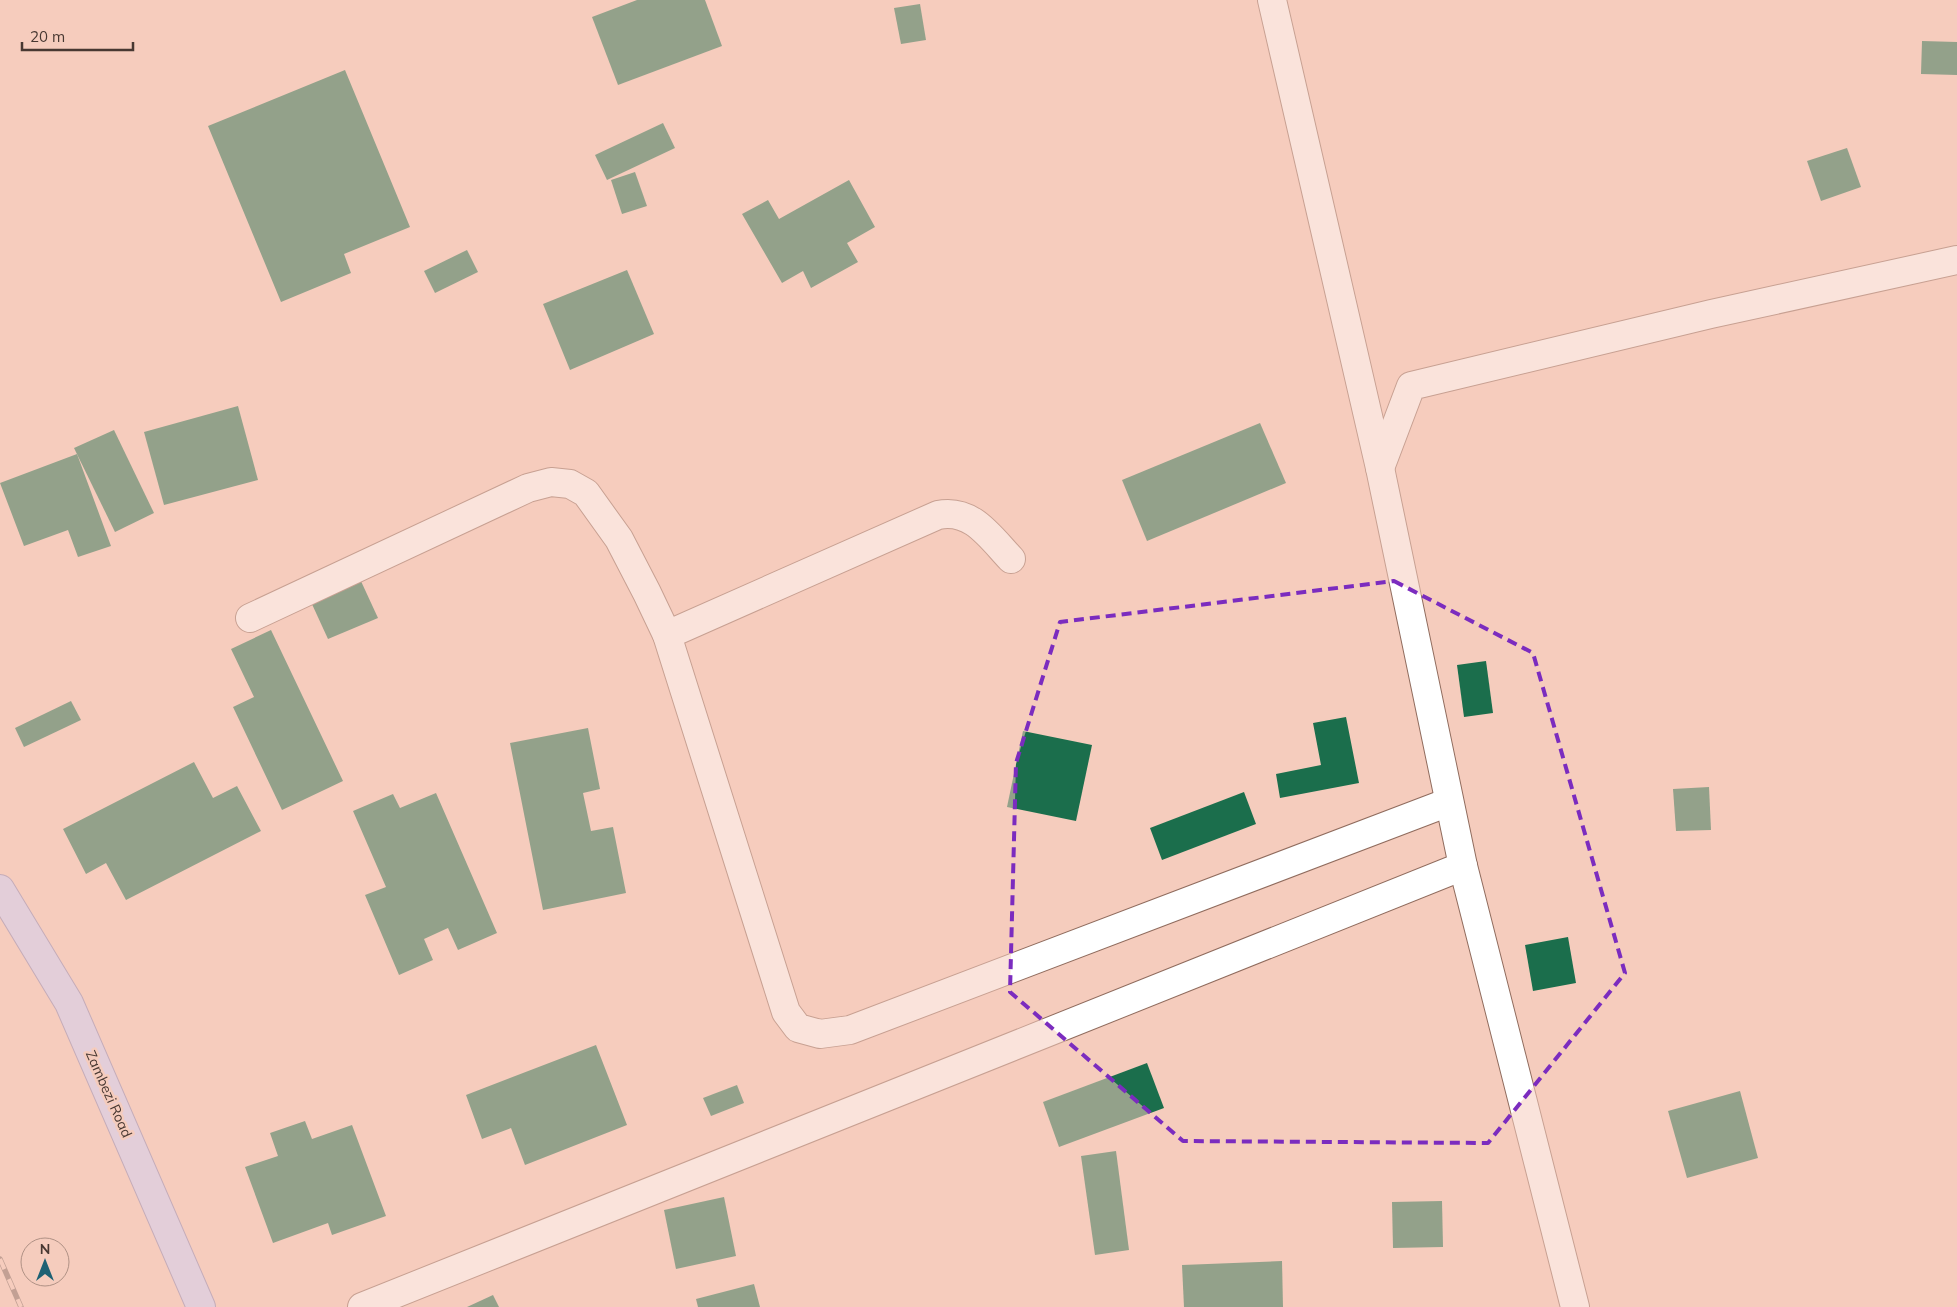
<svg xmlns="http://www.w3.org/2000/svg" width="1957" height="1307" viewBox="0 0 1957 1307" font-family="Mulish,sans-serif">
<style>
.building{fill:#1b6e4c}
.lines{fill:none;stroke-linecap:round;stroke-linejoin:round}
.minor-casing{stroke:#906c5e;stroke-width:30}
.major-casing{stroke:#8986b3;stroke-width:30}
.minor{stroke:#fff;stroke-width:28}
.major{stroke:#cdd0fb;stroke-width:28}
.rail-casing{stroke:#856c63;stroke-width:5.5}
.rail{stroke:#f5ccbd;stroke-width:4;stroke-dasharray:11;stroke-linecap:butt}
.marked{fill:none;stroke:#7b2cbf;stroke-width:4;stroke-dasharray:10 6;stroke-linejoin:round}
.labels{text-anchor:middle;stroke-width:5;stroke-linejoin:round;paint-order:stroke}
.street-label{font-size:14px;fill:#483832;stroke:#f5ccbd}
</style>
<rect width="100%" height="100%" fill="#f5ccbd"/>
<g class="building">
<polygon points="637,0 705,0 722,46 618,85 592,17"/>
<polygon points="920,4 926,40 901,44 894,8"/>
<polygon points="1922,41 1957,42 1957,75 1921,74"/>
<polygon points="345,70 410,227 344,254 351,273 281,302 208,126"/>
<polygon points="663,123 675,148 607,180 595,155"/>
<polygon points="1847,148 1861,187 1821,201 1807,161"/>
<polygon points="635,172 647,206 622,214 611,180"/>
<polygon points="849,180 875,227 847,243 858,262 811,288 803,271 782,283 742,214 768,200 779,219"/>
<polygon points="467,250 478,272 435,293 424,271"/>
<polygon points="627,270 654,334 570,370 543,304"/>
<polygon points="238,406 258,480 164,505 144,432"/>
<polygon points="1260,423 1286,483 1147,541 1122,480"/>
<polygon points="114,430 154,513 115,532 74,448"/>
<polygon points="77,454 111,546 78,557 68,530 24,546 0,483"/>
<polygon points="360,579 378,618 328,639 311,602"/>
<polygon points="271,630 343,781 282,810 233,707 254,697 231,649"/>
<polygon points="1486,661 1493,713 1464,717 1457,665"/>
<polygon points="71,701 81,720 24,747 15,728"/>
<polygon points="1346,717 1359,783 1280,798 1276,774 1321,765 1313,723"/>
<polygon points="588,728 600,789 583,793 591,831 613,827 626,893 543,910 510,743"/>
<polygon points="1023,731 1092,745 1076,821 1007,807"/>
<polygon points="194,762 213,798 237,786 261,831 126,900 106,863 86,874 63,829"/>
<polygon points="1709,787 1711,830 1676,831 1673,789"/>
<polygon points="1244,792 1256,824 1162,860 1150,828"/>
<polygon points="436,793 497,933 458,950 448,928 424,939 433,960 399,975 365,895 386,887 353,811 393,794 400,808"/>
<polygon points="1568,937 1576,983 1533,991 1525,945"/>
<polygon points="596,1045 627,1125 525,1165 511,1128 482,1139 466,1095"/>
<polygon points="1147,1063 1164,1108 1059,1147 1043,1102"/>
<polygon points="737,1085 744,1103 711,1116 703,1098"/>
<polygon points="1740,1091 1758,1158 1687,1178 1668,1111"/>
<polygon points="305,1121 312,1139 352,1125 386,1216 332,1235 328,1223 273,1243 245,1167 278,1156 270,1133"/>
<polygon points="1116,1151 1129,1250 1095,1255 1081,1156"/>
<polygon points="724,1197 736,1256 676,1269 664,1210"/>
<polygon points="1442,1201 1443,1247 1393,1248 1392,1202"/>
<polygon points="1282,1261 1283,1307 1184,1307 1182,1265"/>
<polygon points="754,1284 760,1307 698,1307 696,1299"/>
<polygon points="493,1295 499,1307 467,1307"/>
</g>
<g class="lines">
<defs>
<g id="minor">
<polyline points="1272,0 1380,468 1463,866 1575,1307"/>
<polyline points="1380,468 1411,386 1711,314 1957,260"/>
<polyline points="250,618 528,488 551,482 570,484 586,493 619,539 647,593 667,635 786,1012 798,1028 820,1034 850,1030 1449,802"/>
<path d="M 667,635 L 938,515 C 972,508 990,537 1011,559"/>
<polyline points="362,1307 1463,866"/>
</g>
<polyline id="major" points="0,889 69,1003 201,1307"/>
</defs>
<use href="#minor" class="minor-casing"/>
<use href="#major" class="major-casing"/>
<use href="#minor" class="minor"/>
<use href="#major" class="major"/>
<defs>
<polyline id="rail" points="0,1259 21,1307"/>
</defs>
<use href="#rail" class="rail-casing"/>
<use href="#rail" class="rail"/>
</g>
<path d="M0 0H1957V1307H0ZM 1394,581 L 1533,653 L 1625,973 L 1488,1143 L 1183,1141 L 1010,992 L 1016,763 L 1060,622 Z" fill="#f5ccbd" fill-opacity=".55" fill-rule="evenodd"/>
<path class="marked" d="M 1394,581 L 1533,653 L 1625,973 L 1488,1143 L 1183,1141 L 1010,992 L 1016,763 L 1060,622 Z"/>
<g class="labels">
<g class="street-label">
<text transform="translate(109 1094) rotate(66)" y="5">Zambezi Road</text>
</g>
</g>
<g transform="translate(45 1262)"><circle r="24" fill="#f5ccbd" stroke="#b09185"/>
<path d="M0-4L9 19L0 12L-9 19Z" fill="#1e6174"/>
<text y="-8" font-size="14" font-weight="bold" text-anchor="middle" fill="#483832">N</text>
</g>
<path d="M22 42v8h111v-8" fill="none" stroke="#483832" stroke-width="2.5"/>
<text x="30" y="42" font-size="15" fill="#483832" stroke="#f5ccbd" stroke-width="4" paint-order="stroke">20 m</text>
</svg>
